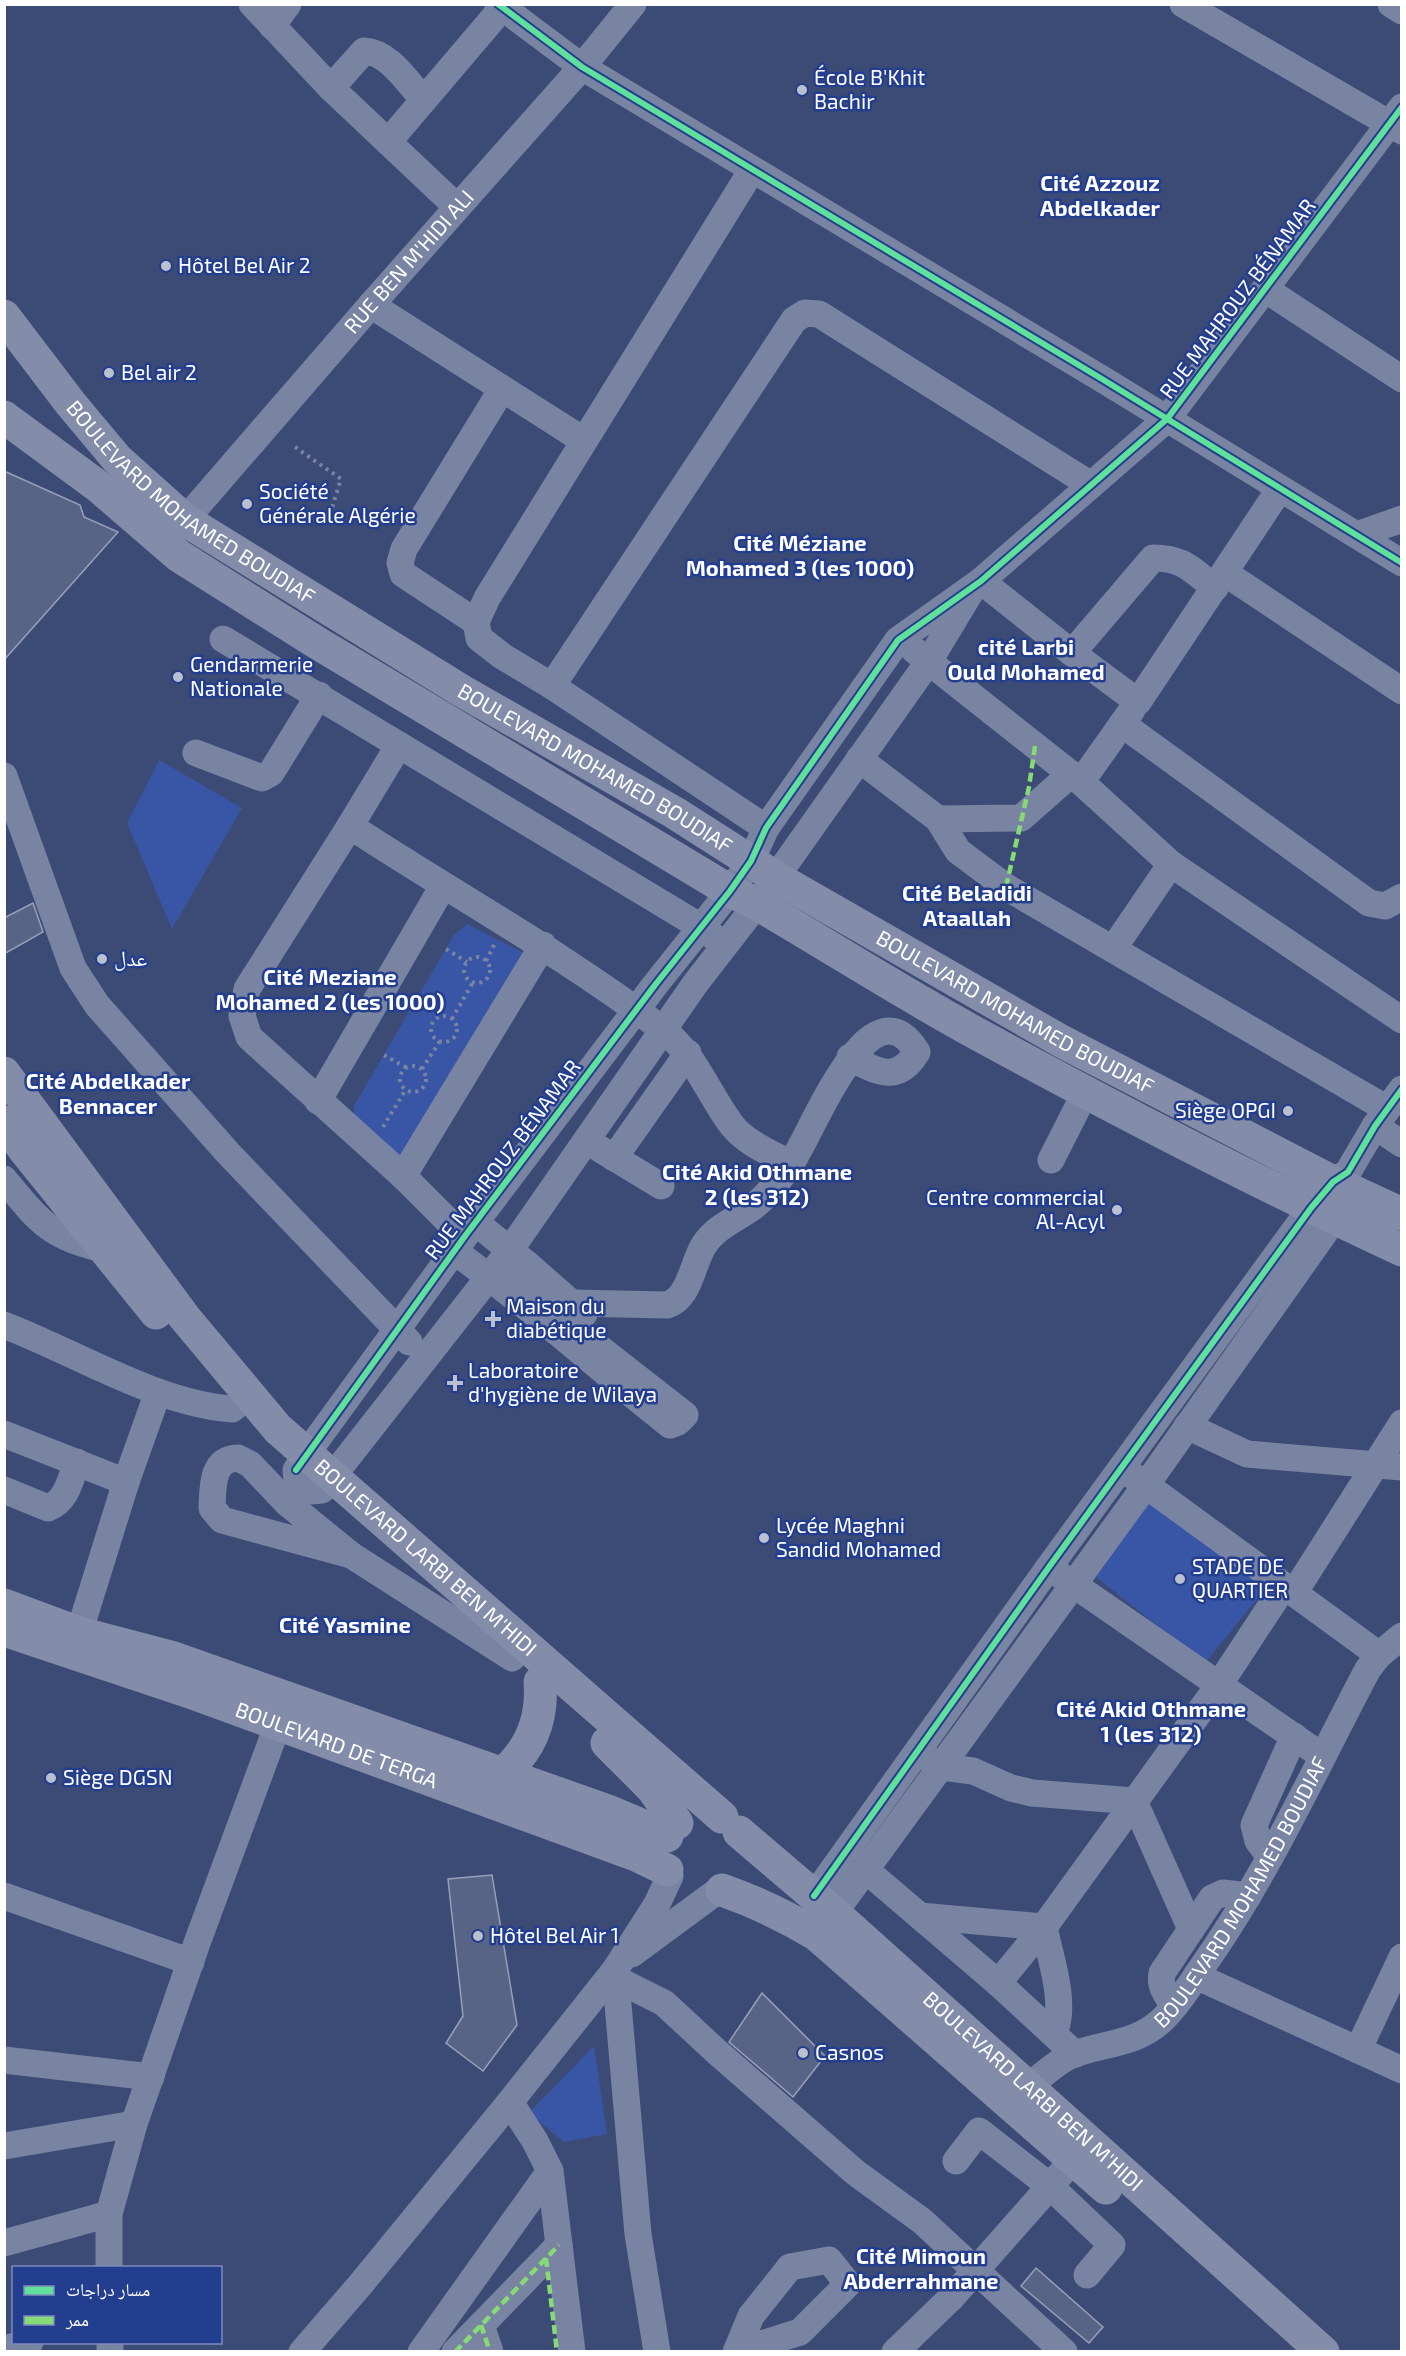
<svg xmlns="http://www.w3.org/2000/svg" width="1406" height="2356" viewBox="0 0 1406 2356" font-family="'Exo 2','Noto Naskh Arabic',sans-serif">
<style>
.green{fill:#3955a5}
.building{fill:#586486;stroke:#98a0b9;stroke-width:1.5}
.lines{fill:none;stroke-linecap:round;stroke-linejoin:round}
.path{stroke:#7884a2;stroke-width:4;stroke-dasharray:3 4.5;stroke-linecap:butt}
.minor{stroke:#7884a2;stroke-width:27}
.major{stroke:#838ca9;stroke-width:33}
.quiet{stroke:#86db77;stroke-width:4.5;stroke-dasharray:9 4.5;stroke-linecap:butt}
.cycleway-casing{stroke:#243e8f;stroke-width:10}
.cycleway{stroke:#60e19b;stroke-width:6}
.poi-dot{fill:#bbc0cf;stroke:#243e8f;stroke-width:2}
.labels{text-anchor:middle;stroke-width:5;stroke-linejoin:round;paint-order:stroke}
.poi-label{font-size:21px;fill:#fff;stroke:#243e8f;text-anchor:start}
.street-label{font-size:21px;fill:#fff;stroke:#243e8f}
.neighbourhood-label{font-size:22px;font-weight:bold;fill:#fff;stroke:#243e8f}
</style>
<rect width="100%" height="100%" fill="#3c4b76"/>
<g class="green">
<polygon points="159,760 242,808 172,929 127,823"/>
<polygon points="467,924 522,952 526,965 399,1159 353,1119 354,1106 454,935"/>
<polygon points="1148,1494 1269,1584 1205,1663 1092,1574"/>
<polygon points="594,2046 607,2134 564,2142 529,2113"/>
</g>
<g class="building">
<polygon points="4,471 80,505 84,517 118,532 4,660"/>
<polygon points="33,903 43,932 4,954 4,918"/>
<polygon points="492,1875 517,2025 483,2071 446,2043 463,2016 448,1879"/>
<polygon points="762,1993 825,2056 793,2097 729,2042"/>
<polygon points="1036,2268 1103,2327 1089,2343 1021,2286"/>
</g>
<g class="lines">
<g class="path">
<polyline points="295,447 341,479 330,514"/>
<polyline points="446,949 467,962"/>
<circle cx="477" cy="970" r="13"/>
<polyline points="486,961 495,943"/>
<circle cx="444" cy="1029" r="13"/>
<polyline points="452,1019 473,982"/>
<polyline points="384,1055 407,1068"/>
<circle cx="413" cy="1079" r="13"/>
<polyline points="422,1069 440,1041"/>
<polyline points="383,1127 406,1089"/>
</g>
<g class="minor">
<polyline points="252,4 331,88 457,207"/>
<polyline points="498,4 582,67 1102,379 1402,563"/>
<polyline points="1183,4 1402,131"/>
<polyline points="1391,4 1402,11"/>
<polyline points="272,26 288,4"/>
<path d="M 331,88 L 364,51 C 389,52 407,82 423,99"/>
<polyline points="388,142 502,8"/>
<polyline points="752,170 487,598 476,622 479,638 502,656 552,686 766,828"/>
<polyline points="1265,289 1402,379"/>
<polyline points="371,305 583,440"/>
<path id="s1" d="M 169,534 L 185,520 L 371,305 L 582,67 L 633,4"/>
<polyline points="1357,535 1402,519"/>
<polyline points="1225,573 1402,691"/>
<polyline points="981,581 1072,653 1138,702 1279,490"/>
<polyline points="973,588 929,661 757,904 695,984 510,1250 322,1490 298,1492 296,1470 307,1453 465,1236 655,985 730,891 751,861 766,828 898,640 981,581 1167,419 1402,107"/>
<polyline points="476,622 403,574 400,563 404,549 502,389"/>
<polyline points="223,639 701,927 714,937"/>
<polyline points="914,650 1081,782 1132,710"/>
<path d="M 1072,653 L 1153,558 C 1184,558 1192,570 1215,588"/>
<polyline points="552,686 794,320 805,313 819,314 1091,485"/>
<polyline points="1122,724 1369,903 1385,906 1402,897"/>
<polyline points="399,745 350,826 247,989 242,1016 249,1037 403,1176 454,1227"/>
<polyline points="196,753 262,778 271,773 319,695"/>
<polyline points="859,759 938,819 958,851 1006,887 1387,1109"/>
<polyline points="4,776 73,968 97,1005 228,1153 409,1342"/>
<polyline points="1081,782 1171,864 1402,1020"/>
<polyline points="938,819 1021,818 1071,774"/>
<path d="M 350,826 C 454,894 563,954 662,1029 C 695,1054 707,1092 731,1124 C 745,1143 771,1153 791,1164"/>
<polyline points="1113,949 1171,864"/>
<polyline points="318,1101 443,886"/>
<polyline points="1375,1126 1402,1144"/>
<polyline points="600,1149 661,1186"/>
<polyline points="614,1158 688,1053"/>
<polyline points="1051,1160 1086,1091"/>
<polyline points="403,1176 543,945"/>
<path d="M 4,1179 C 38,1220 49,1237 103,1249"/>
<polyline points="519,1278 527,1264 584,1314"/>
<path d="M 510,1292 L 516,1283 L 685,1415 L 678,1422 L 670,1425 C 597,1368 529,1305 454,1251 L 454,1227 L 475,1222 L 527,1264"/>
<path d="M 572,1303 L 667,1305 C 690,1298 692,1264 704,1245 C 716,1227 733,1221 750,1209 C 765,1199 779,1180 790,1165 C 811,1137 870,974 917,1052 C 898,1084 876,1072 850,1057"/>
<path d="M 4,1325 C 77,1353 155,1403 232,1409 L 250,1395"/>
<polyline points="1187,1426 1247,1454 1402,1467"/>
<polyline points="4,1434 126,1482"/>
<path d="M 238,1458 L 250,1464 L 287,1503 L 351,1555 L 222,1520 L 212,1508 C 213,1487 211,1459 238,1458 Z"/>
<polyline points="1132,1475 1379,1655"/>
<path d="M 4,1490 L 48,1508 C 67,1501 70,1480 77,1462"/>
<polyline points="351,1555 512,1658"/>
<polyline points="1057,1573 1322,1756"/>
<polyline points="1294,1593 1402,1423"/>
<polyline points="79,1633 126,1482 158,1392"/>
<polyline points="929,1759 942,1767 973,1771 1011,1788 1032,1793 1134,1801 1191,1929"/>
<polyline points="1270,1857 1258,1841 1254,1825 1294,1736"/>
<polyline points="853,1859 998,1983 1075,2054"/>
<polyline points="4,1896 191,1962"/>
<polyline points="814,1896 1049,1567 1311,1208 1333,1182 1348,1172 1375,1126 1402,1089"/>
<polyline points="834,1913 1146,1485 1335,1218 1343,1199"/>
<path d="M 920,1916 L 1044,1927 C 1050,1957 1067,2004 1054,2033"/>
<polyline points="632,1954 716,1892"/>
<polyline points="615,1970 638,2234 657,2352"/>
<polyline points="1196,1976 1402,2070"/>
<polyline points="616,1979 664,2003 718,2053 856,2173 922,2221 1064,2352"/>
<polyline points="998,1983 1044,1927 1219,1685 1284,1586"/>
<path d="M 1174,2006 C 1167,1995 1159,1987 1162,1973 L 1212,1898 L 1223,1893 L 1248,1896"/>
<polyline points="1358,2050 1402,1957"/>
<polyline points="4,2060 151,2077"/>
<path id="s2" d="M 1028,2087 C 1042,2076 1056,2062 1072,2055 C 1102,2043 1135,2045 1161,2021 C 1179,2004 1193,1980 1207,1960 C 1270,1869 1316,1767 1368,1669 L 1379,1655 L 1402,1636"/>
<polyline points="510,2102 535,2141 550,2171 572,2352"/>
<polyline points="4,2146 134,2124"/>
<polyline points="956,2161 979,2131 1051,2187 1112,2245 1087,2275"/>
<polyline points="4,2243 109,2214"/>
<polygon points="829,2260 848,2284 800,2332 736,2352 751,2316 790,2267"/>
<polyline points="109,2268 109,2214 134,2124 197,1943 285,1705"/>
<polyline points="481,2325 490,2352"/>
<polyline points="110,2342 110,2352"/>
<polyline points="4,2349 30,2342"/>
<polyline points="302,2352 360,2285 510,2102 615,1970 657,1904 670,1876"/>
<polyline points="421,2352 550,2171"/>
<polyline points="455,2352 559,2245"/>
<polyline points="895,2352 952,2297 1074,2159"/>
</g>
<g class="major">
<path id="s3" d="M 4,316 L 71,404 L 117,459 L 185,520 L 462,691 L 675,813 L 775,877 L 1061,1041 L 1333,1182 L 1402,1214"/>
<path d="M 4,417 L 99,487 L 179,556 L 319,644 L 730,891 L 757,904 C 829,946 899,991 972,1031 C 1113,1108 1256,1182 1402,1250"/>
<path id="s4" d="M 4,1073 L 185,1318 L 278,1429 L 722,1817"/>
<polyline points="4,1122 26,1152 156,1313"/>
<polyline points="4,1605 79,1633 174,1658 608,1811 667,1836"/>
<path id="s5" d="M 4,1630 L 190,1692 L 636,1855 L 667,1870"/>
<polyline points="607,1743 652,1788 677,1823"/>
<path d="M 502,1774 C 531,1750 543,1719 540,1682"/>
<path id="s6" d="M 739,1832 L 834,1913 L 1323,2352"/>
<path d="M 722,1890 C 756,1902 786,1916 817,1935 L 1106,2188"/>
</g>
<g class="quiet">
<polyline points="1006,887 1029,787 1035,746"/>
<polyline points="546,2258 557,2352"/>
<polyline points="481,2325 490,2352"/>
<polyline points="455,2352 559,2245"/>
</g>
<defs>
<g id="cycleway">
<polyline points="498,4 582,67 1102,379 1402,563"/>
<polyline points="296,1470 465,1236 655,985 730,891 751,861 766,828 898,640 981,581 1167,419 1402,107"/>
<polyline points="814,1896 1049,1567 1311,1208 1333,1182 1348,1172 1375,1126 1402,1089"/>
</g>
</defs>
<use href="#cycleway" class="cycleway-casing"/>
<use href="#cycleway" class="cycleway"/>
</g>
<g class="poi-dot">
<circle cx="802" cy="90" r="6"/>
<circle cx="166" cy="266" r="6"/>
<circle cx="109" cy="373" r="6"/>
<circle cx="247" cy="504" r="6"/>
<circle cx="178" cy="677" r="6"/>
<circle cx="102" cy="959" r="6"/>
<circle cx="1288" cy="1111" r="6"/>
<circle cx="1117" cy="1210" r="6"/>
<path d="M490 1310h6v6h6v6h-6v6h-6v-6h-6v-6h6z"/>
<path d="M452 1374h6v6h6v6h-6v6h-6v-6h-6v-6h6z"/>
<circle cx="764" cy="1538" r="6"/>
<circle cx="1180" cy="1579" r="6"/>
<circle cx="51" cy="1778" r="6"/>
<circle cx="478" cy="1936" r="6"/>
<circle cx="803" cy="2053" r="6"/>
</g>
<g class="labels">
<g class="poi-label">
<text x="814" y="85">École B'Khit<tspan x="814" dy="24">Bachir</tspan></text>
<text x="178" y="273">Hôtel Bel Air 2</text>
<text x="121" y="380">Bel air 2</text>
<text x="259" y="499">Société<tspan x="259" dy="24">Générale Algérie</tspan></text>
<text x="190" y="672">Gendarmerie<tspan x="190" dy="24">Nationale</tspan></text>
<text x="114" y="966">عدل</text>
<text x="1276" y="1118" text-anchor="end">Siège OPGI</text>
<text x="1105" y="1205" text-anchor="end">Centre commercial<tspan x="1105" dy="24">Al-Acyl</tspan></text>
<text x="506" y="1314">Maison du<tspan x="506" dy="24">diabétique</tspan></text>
<text x="468" y="1378">Laboratoire<tspan x="468" dy="24">d'hygiène de Wilaya</tspan></text>
<text x="776" y="1533">Lycée Maghni<tspan x="776" dy="24">Sandid Mohamed</tspan></text>
<text x="1192" y="1574">STADE DE<tspan x="1192" dy="24">QUARTIER</tspan></text>
<text x="63" y="1785">Siège DGSN</text>
<text x="490" y="1943">Hôtel Bel Air 1</text>
<text x="815" y="2060">Casnos</text>
</g>
<g class="street-label">
<text dy="7" stroke="none"><textPath href="#s1" startOffset="363">RUE BEN M'HIDI ALI</textPath></text>
<text transform="translate(1238 299) rotate(-53)" y="7">RUE MAHROUZ BÉNAMAR</text>
<text dy="7" stroke="none"><textPath href="#s3" startOffset="267">BOULEVARD MOHAMED BOUDIAF</textPath></text>
<text dy="7" stroke="none"><textPath href="#s3" startOffset="753">BOULEVARD MOHAMED BOUDIAF</textPath></text>
<text dy="7" stroke="none"><textPath href="#s3" startOffset="1239">BOULEVARD MOHAMED BOUDIAF</textPath></text>
<text transform="translate(503 1160) rotate(-53)" y="7">RUE MAHROUZ BÉNAMAR</text>
<text dy="7" stroke="none"><textPath href="#s4" startOffset="645">BOULEVARD LARBI BEN M'HIDI</textPath></text>
<text dy="7" stroke="none"><textPath href="#s5" startOffset="352">BOULEVARD DE TERGA</textPath></text>
<text dy="7" stroke="none"><textPath href="#s2" startOffset="303">BOULEVARD MOHAMED BOUDIAF</textPath></text>
<text dy="7" stroke="none"><textPath href="#s6" startOffset="392">BOULEVARD LARBI BEN M'HIDI</textPath></text>
</g>
<g class="neighbourhood-label">
<text x="1100" y="191">Cité Azzouz<tspan x="1100" dy="25">Abdelkader</tspan></text>
<text x="800" y="551">Cité Méziane<tspan x="800" dy="25">Mohamed 3 (les 1000)</tspan></text>
<text x="1026" y="655">cité Larbi<tspan x="1026" dy="25">Ould Mohamed</tspan></text>
<text x="967" y="901">Cité Beladidi<tspan x="967" dy="25">Ataallah</tspan></text>
<text x="330" y="985">Cité Meziane<tspan x="330" dy="25">Mohamed 2 (les 1000)</tspan></text>
<text x="108" y="1089">Cité Abdelkader<tspan x="108" dy="25">Bennacer</tspan></text>
<text x="757" y="1180">Cité Akid Othmane<tspan x="757" dy="25">2 (les 312)</tspan></text>
<text x="345" y="1633">Cité Yasmine</text>
<text x="1151" y="1717">Cité Akid Othmane<tspan x="1151" dy="25">1 (les 312)</tspan></text>
<text x="921" y="2264">Cité Mimoun<tspan x="921" dy="25">Abderrahmane</tspan></text>
</g>
</g>
<rect width="1406" height="2356" fill="none" stroke="#ffffff" stroke-width="12"/>
<rect x="12" y="2266" width="210" height="78" fill="#243e8f" stroke="#7c8bbc" stroke-width="1.5"/>
<rect x="24" y="2286" width="30" height="9" fill="#60e19b" stroke="#7c8bbc" stroke-width="1.5"/>
<text x="66" y="2296" font-size="18" fill="#ffffff">مسار دراجات</text>
<rect x="24" y="2316" width="30" height="9" fill="#86db77" stroke="#7c8bbc" stroke-width="1.5"/>
<text x="66" y="2326" font-size="18" fill="#ffffff">ممر</text>
</svg>
